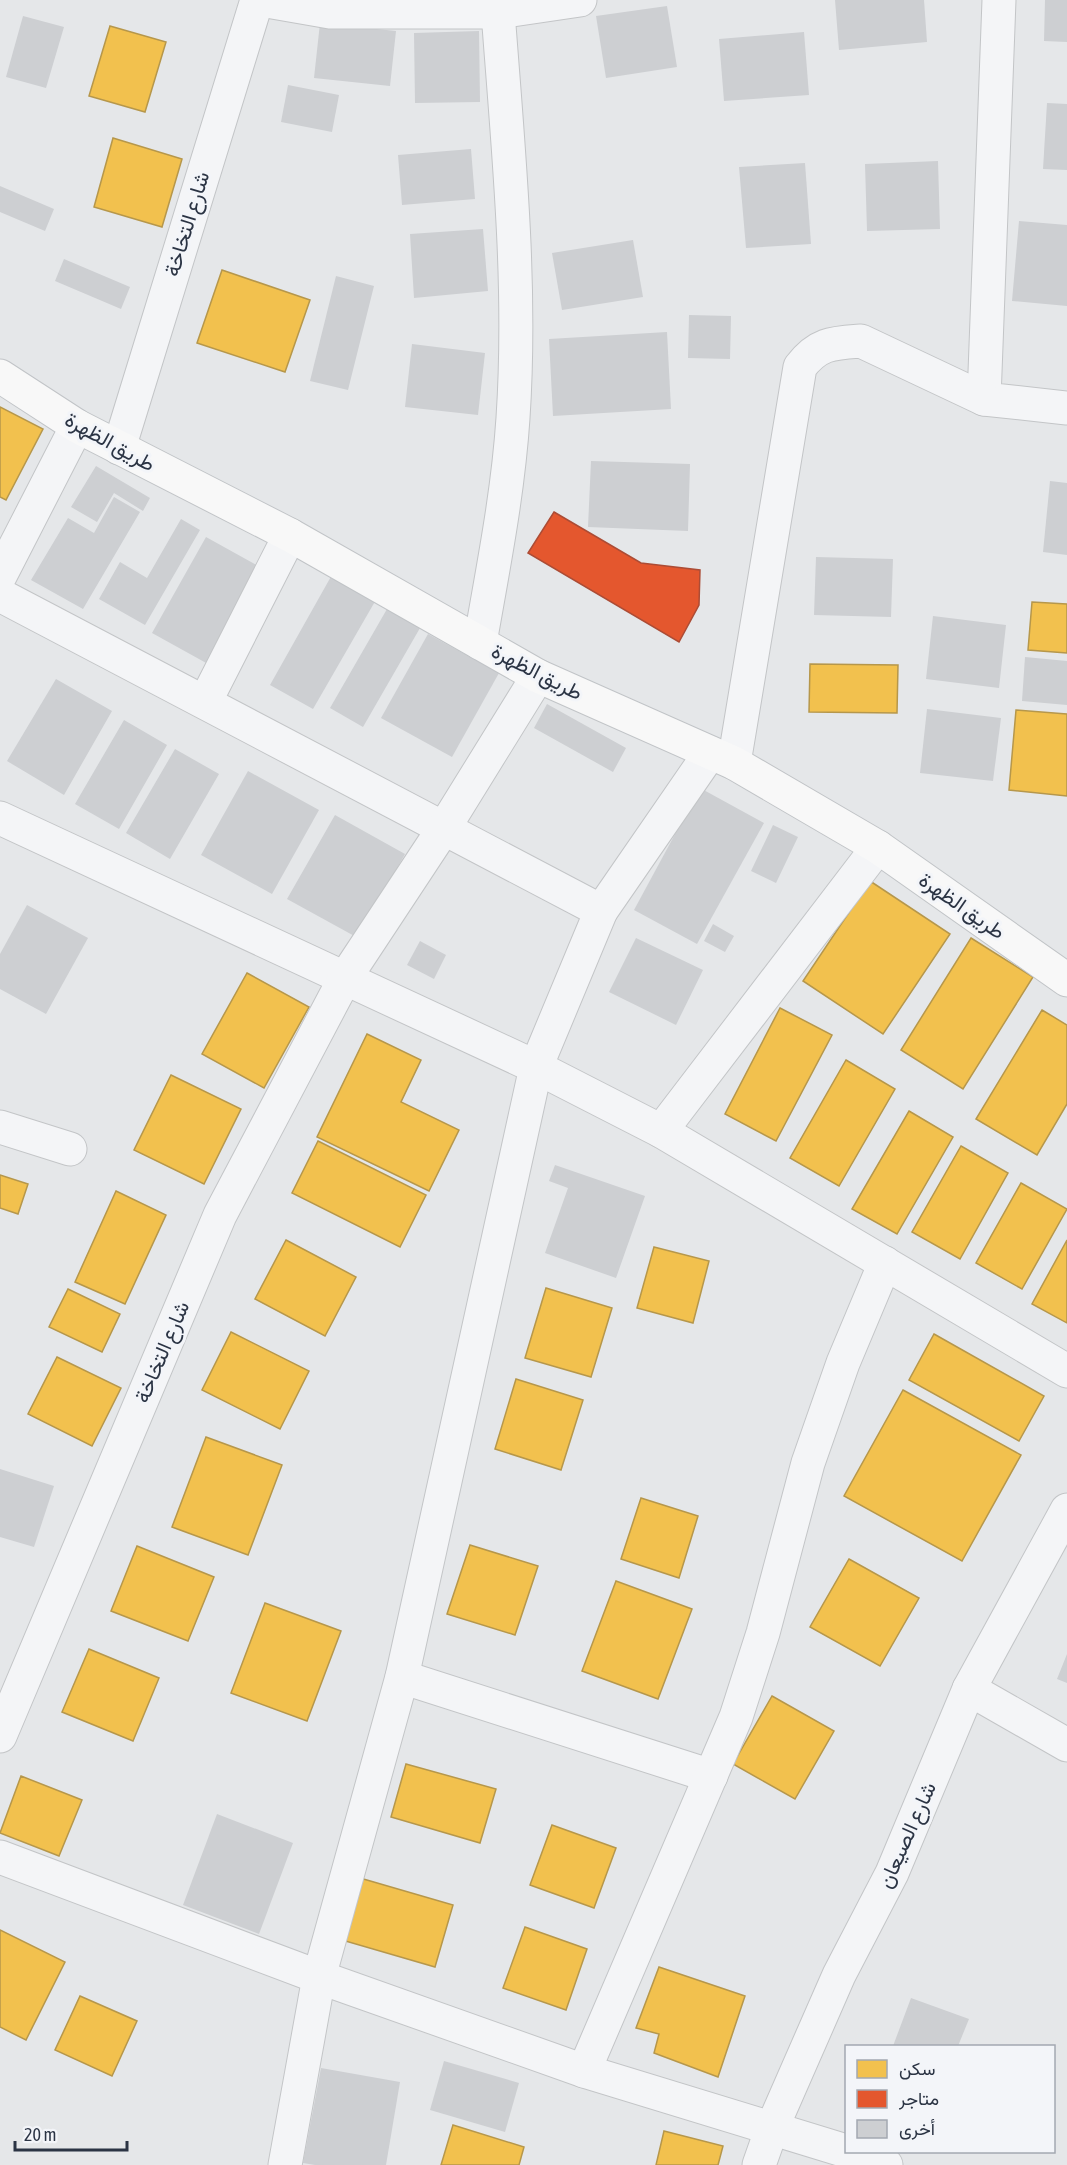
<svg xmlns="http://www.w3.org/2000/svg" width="1067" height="2165" viewBox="0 0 1067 2165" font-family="'Asap Condensed',Vazirmatn,sans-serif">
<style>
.homes{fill:#f2c14e;stroke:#b6974b;stroke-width:1.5}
.shops{fill:#e4572e;stroke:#ac4c35;stroke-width:1.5}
.building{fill:#cdcfd2}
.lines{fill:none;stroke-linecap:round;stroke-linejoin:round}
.minor-casing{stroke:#c3c5c7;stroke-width:35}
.primary-casing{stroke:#c1c4c7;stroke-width:35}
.minor{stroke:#f4f5f7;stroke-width:33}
.primary{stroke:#f8f8f8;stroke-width:33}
.labels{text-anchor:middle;stroke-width:6;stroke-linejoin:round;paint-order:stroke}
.street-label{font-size:21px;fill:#2b3444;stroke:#f3f5f9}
</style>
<rect width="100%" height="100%" fill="#e5e7e9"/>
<g class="homes">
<polygon points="110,26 166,42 145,112 89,96"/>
<polygon points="113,138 182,159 162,227 94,207"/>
<polygon points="222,270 310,300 285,372 197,343"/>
<polygon points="0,407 43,429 6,500 0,497"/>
<polygon points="1032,602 1067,604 1067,653 1028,650"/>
<polygon points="810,664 898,665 897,713 809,712"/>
<polygon points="1016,710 1067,714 1067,796 1009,790"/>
<polygon points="870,881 950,934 883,1034 803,981"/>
<polygon points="971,938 1033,977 963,1089 901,1050"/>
<polygon points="247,973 309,1007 264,1088 202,1054"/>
<polygon points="780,1008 832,1035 776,1141 725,1114"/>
<polygon points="1042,1010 1067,1025 1067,1104 1037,1155 976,1119"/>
<polygon points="367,1034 421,1060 401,1102 459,1130 429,1191 317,1137"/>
<polygon points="846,1060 895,1089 839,1186 790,1158"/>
<polygon points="171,1075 241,1109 204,1184 134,1150"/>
<polygon points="909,1111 953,1137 897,1234 852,1209"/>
<polygon points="318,1141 426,1195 400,1247 292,1193"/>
<polygon points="961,1146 1008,1173 960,1259 912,1232"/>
<polygon points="0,1175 28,1184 18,1214 0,1208"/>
<polygon points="1021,1183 1067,1209 1022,1289 976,1263"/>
<polygon points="116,1191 166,1215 125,1304 75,1282"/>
<polygon points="286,1240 356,1277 325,1336 255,1299"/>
<polygon points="1067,1240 1067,1323 1032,1304"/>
<polygon points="654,1247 709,1261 693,1323 637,1308"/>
<polygon points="546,1288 612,1308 591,1377 525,1358"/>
<polygon points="68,1289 120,1314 102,1352 49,1327"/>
<polygon points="231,1332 309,1371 280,1429 202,1390"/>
<polygon points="934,1334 1044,1396 1019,1441 909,1380"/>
<polygon points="57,1357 121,1388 92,1446 28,1414"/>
<polygon points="516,1379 583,1400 561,1470 495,1449"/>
<polygon points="903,1390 1021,1455 962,1561 844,1496"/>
<polygon points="206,1437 282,1465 248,1555 172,1527"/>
<polygon points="641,1498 698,1516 679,1578 621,1559"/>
<polygon points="470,1545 538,1566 515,1635 447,1614"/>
<polygon points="137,1546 214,1577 188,1641 111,1611"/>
<polygon points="849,1559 919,1598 880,1666 810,1627"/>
<polygon points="616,1581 692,1609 658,1699 582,1671"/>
<polygon points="265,1603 341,1631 307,1721 231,1693"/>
<polygon points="89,1649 159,1678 133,1741 62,1712"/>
<polygon points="772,1696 834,1731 795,1799 733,1764"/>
<polygon points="406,1764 496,1789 480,1843 391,1817"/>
<polygon points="21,1776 82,1800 59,1856 0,1833"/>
<polygon points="552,1825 616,1848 594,1908 530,1885"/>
<polygon points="360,1878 453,1905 435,1967 342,1940"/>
<polygon points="525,1927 587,1949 566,2010 503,1988"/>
<polygon points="0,1930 65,1962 26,2040 0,2027"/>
<polygon points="659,1967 745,1996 718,2077 654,2053 659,2034 636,2028"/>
<polygon points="80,1996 137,2021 112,2076 55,2050"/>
<polygon points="453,2125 524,2147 519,2165 441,2165"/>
<polygon points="664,2131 723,2146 718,2165 656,2165"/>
</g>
<polygon class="shops" points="554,512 641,563 700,570 699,605 679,642 528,553"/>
<g class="building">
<polygon points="835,0 924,0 927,42 839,50"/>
<polygon points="1045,0 1067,0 1067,42 1044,41"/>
<polygon points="667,6 677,67 606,78 596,16"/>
<polygon points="23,16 64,27 46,88 6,77"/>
<polygon points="320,23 396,31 390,86 314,78"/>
<polygon points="479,31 480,102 415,103 414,33"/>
<polygon points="804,32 809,95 724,101 719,39"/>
<polygon points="288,85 339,95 332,132 281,122"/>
<polygon points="1047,103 1067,104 1067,170 1043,169"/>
<polygon points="471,149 475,199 402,205 398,155"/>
<polygon points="938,161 940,229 867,231 865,164"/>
<polygon points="805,163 811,244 746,248 739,167"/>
<polygon points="0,186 54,209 45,231 0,212"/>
<polygon points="1019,221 1067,225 1067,306 1012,301"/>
<polygon points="483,229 488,291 414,298 410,234"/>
<polygon points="633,240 643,297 562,310 552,253"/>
<polygon points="64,259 130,287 121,309 55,281"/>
<polygon points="336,276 374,286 348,390 310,381"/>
<polygon points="689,315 731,316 730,359 688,358"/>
<polygon points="667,332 671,409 553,416 549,339"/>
<polygon points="412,344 485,353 478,415 405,407"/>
<polygon points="591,461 690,464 688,531 588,527"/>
<polygon points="96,466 150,498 143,511 114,493 97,522 71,507"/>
<polygon points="1050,481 1067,483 1067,555 1043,552"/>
<polygon points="114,497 140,512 83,609 31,580 68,518 94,533"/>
<polygon points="181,519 200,530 145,625 99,599 120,562 147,578"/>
<polygon points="206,537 262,568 208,664 152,633"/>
<polygon points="816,557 893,559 891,617 814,615"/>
<polygon points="333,573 377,598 313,709 270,685"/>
<polygon points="387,609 420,628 363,727 330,708"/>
<polygon points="933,616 1006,625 999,688 926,679"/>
<polygon points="428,634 499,673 452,757 381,718"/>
<polygon points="1025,657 1067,661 1067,705 1022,701"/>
<polygon points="56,679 112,711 64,795 7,761"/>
<polygon points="547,704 626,748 613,772 534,728"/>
<polygon points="927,709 1001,718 993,781 920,773"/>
<polygon points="124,720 167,745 119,829 75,804"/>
<polygon points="175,749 219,774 170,859 126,833"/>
<polygon points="248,771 319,810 272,894 201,855"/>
<polygon points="700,788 764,823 697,944 634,910"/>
<polygon points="335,815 405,854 358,938 287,899"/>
<polygon points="773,825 798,837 776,883 751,871"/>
<polygon points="27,905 88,938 46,1014 0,989 0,954"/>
<polygon points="713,924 734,936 725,952 704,941"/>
<polygon points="636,938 703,970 676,1025 609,992"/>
<polygon points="420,941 446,955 434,979 407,965"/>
<polygon points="555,1165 645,1196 616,1278 545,1253 568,1188 549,1181"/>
<polygon points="0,1469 54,1486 34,1547 0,1537"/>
<polygon points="1067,1654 1067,1683 1057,1679"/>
<polygon points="217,1814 293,1843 259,1934 183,1905"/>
<polygon points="911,1998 969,2019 958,2046 893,2046"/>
<polygon points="444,2061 519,2083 505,2132 430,2110"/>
<polygon points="321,2068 400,2082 386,2165 315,2165 303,2163"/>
</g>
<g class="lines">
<defs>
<g id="minor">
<polyline points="261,0 330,12 498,12 580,0"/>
<polyline points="999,0 984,399 1067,408"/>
<polyline points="119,448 257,0"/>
<polyline points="0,576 77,426"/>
<polyline points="0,595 601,911"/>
<path d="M 480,643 C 493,568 508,494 513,418 C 522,283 508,147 498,12"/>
<polyline points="205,702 290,535"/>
<path d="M 734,763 L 800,367 C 818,343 833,343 861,341 L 984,399"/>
<polyline points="0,818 536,1067 661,1131 1067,1371"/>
<polyline points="0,1127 70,1149"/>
<polyline points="661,1131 878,847"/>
<polyline points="402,1677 711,1776"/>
<polyline points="969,1689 1067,1745"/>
<polyline points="0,1736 220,1215 345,978 444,828 538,676"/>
<polyline points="0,1857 319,1977 584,2071 846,2151"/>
<polyline points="584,2071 736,1717 763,1633 808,1463 843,1363 885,1263"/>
<polyline points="847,2152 886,2165"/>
<polyline points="285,2165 319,1977 402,1677 536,1067 601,911 710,753"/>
<polyline points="759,2165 772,2128 839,1975 892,1873 969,1689 1067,1510"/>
</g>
<polyline id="primary" points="0,376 77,426 290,535 538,676 734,763 878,847 1067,980"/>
</defs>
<use href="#minor" class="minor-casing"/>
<use href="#primary" class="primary-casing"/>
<use href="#minor" class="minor"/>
<use href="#primary" class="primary"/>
</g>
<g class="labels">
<g class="street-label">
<text transform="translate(187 224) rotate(-73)" y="7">شارع التخاخة</text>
<text transform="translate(110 442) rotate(29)" y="7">طريق الظهرة</text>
<text transform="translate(537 672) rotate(27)" y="7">طريق الظهرة</text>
<text transform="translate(962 906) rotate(35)" y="7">طريق الظهرة</text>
<text transform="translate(162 1352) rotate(-67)" y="7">شارع التخاخة</text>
<text transform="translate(907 1835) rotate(-66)" y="7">شارع الصيعان</text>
</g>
</g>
<rect x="845" y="2045" width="210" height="108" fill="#f3f5f9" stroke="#a3a8b1" stroke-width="1.5"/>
<rect x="857" y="2060" width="30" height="18" fill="#f2c14e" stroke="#a3a8b1" stroke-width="1.5"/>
<text x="899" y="2075" font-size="18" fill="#2b3444">سكن</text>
<rect x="857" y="2090" width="30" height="18" fill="#e4572e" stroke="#a3a8b1" stroke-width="1.5"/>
<text x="899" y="2105" font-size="18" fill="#2b3444">متاجر</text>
<rect x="857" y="2120" width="30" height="18" fill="#cdcfd2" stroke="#a3a8b1" stroke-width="1.5"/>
<text x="899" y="2135" font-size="18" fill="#2b3444">أخرى</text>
<path d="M15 2141v9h112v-9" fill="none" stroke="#2b3444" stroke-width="3"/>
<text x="24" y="2141" font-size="18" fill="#2b3444" stroke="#f3f5f9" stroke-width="4.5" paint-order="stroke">20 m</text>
</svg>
